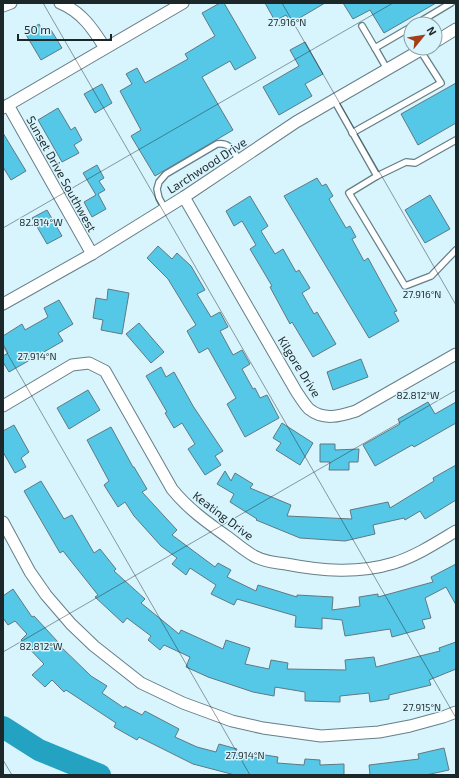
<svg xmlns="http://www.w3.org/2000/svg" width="459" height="778" viewBox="0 0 459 778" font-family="'Exo 2',sans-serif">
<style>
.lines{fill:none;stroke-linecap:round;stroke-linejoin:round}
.river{stroke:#23a2c1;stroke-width:22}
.building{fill:#55c8e8;stroke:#607981}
.lane-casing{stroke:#667f87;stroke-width:8}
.street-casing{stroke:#667f87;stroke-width:13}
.lane{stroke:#fff;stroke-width:5.5}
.street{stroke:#fff;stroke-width:11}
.ticks{fill:none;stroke:#1c272a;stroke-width:1;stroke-opacity:0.45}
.labels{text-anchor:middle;stroke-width:3;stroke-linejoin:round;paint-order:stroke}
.street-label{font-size:12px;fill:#1c272a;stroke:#d8f4fd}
.ticks-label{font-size:10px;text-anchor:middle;fill:#1c272a;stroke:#d8f4fd;stroke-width:3;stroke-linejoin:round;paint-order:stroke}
</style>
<rect width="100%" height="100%" fill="#d8f4fd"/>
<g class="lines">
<polyline class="river" points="3,727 39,750 100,775"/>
</g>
<g class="building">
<polygon points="220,3 224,3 256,58 235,70 230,61 202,77 233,130 155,176 131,136 141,130 120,91 132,84 126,74 137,68 145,83 188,59 185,54 215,36 202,13"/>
<polygon points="265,3 325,3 291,23 286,15 275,21"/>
<polygon points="343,3 436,3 384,33 370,10 353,19"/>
<polygon points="39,24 44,34 51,30 62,48 41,60 25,33"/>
<polygon points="305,42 323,74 305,84 312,96 279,115 263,87 299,66 290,50"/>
<polygon points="456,83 456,123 418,145 401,114"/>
<polygon points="102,84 112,103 95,113 84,94"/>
<polygon points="58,108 71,130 75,127 82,140 74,145 79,153 62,162 38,120"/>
<polygon points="3,133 26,171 11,180 3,167"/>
<polygon points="97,165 104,178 99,181 105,190 98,194 106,209 92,217 84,202 96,195 83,173"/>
<polygon points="317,178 322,186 326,184 333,196 329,199 346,228 350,226 356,237 352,239 364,261 368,258 397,311 394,312 399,321 369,338 284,196"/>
<polygon points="430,195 450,229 425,243 405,210"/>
<polygon points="250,196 268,226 261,231 275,254 283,249 296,272 299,270 310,288 302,293 314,314 317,312 336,344 313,357 292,322 290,324 270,287 272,286 250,249 256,245 242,221 234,226 226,211"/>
<polygon points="47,210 62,236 47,244 32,218"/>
<polygon points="158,246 172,259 177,253 191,266 205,290 197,294 211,317 220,312 228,327 220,331 233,355 242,350 250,364 242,369 253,389 255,388 260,398 267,395 279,418 245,437 227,404 236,398 208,348 199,353 187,331 196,325 168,279 147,258"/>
<polygon points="108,289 129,293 122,334 101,330 103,320 93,318 96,298 107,300"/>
<polygon points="59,300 73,324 58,333 63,341 9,372 3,362 3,356 8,353 3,344 3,336 22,324 25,330 48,317 44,308"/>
<polygon points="139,323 164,352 151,363 126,334"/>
<polygon points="361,359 368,377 333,390 327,372"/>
<polygon points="161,367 166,377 174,372 193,406 223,451 215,456 221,465 205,475 188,449 195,444 182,423 174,428 165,413 167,412 146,376"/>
<polygon points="88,390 100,410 69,429 57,408"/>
<polygon points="428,402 435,414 456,402 456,423 414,447 412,445 375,466 363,445 400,424 398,419"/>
<polygon points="282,423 313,443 300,465 276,450 281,443 273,438"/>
<polygon points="14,425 29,452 21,458 26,467 15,473 3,452 3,431"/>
<polygon points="111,427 133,467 134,467 147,489 142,492 177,530 172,535 215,567 218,563 231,570 227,577 256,591 258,585 297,597 297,595 333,597 332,610 360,606 359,597 378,594 378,597 433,582 431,577 456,564 456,605 446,587 425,598 431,618 422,620 425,628 392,637 390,629 345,636 342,620 322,618 322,629 295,627 296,616 237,599 234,605 211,594 216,585 190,568 186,575 172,564 177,558 161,546 134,516 125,502 118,507 104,485 109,481 87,440"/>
<polygon points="320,444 335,444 335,450 359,449 358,462 349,462 349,470 329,470 330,462 320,462"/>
<polygon points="456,465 456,500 425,519 420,511 405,520 404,518 373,525 375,534 345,541 300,538 256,520 257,519 230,502 234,494 217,484 225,471 231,481 235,473 253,484 250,488 291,505 287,516 352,519 350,510 388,502 390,508 434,481 433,478"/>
<polygon points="41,481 64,519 72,515 94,553 100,549 116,569 114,571 145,599 141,603 179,634 181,630 223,649 226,640 250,648 245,664 269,669 271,660 288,663 287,669 346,670 345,660 374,657 376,667 440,651 439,648 456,642 456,669 429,680 431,685 389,695 389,699 370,702 369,693 340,696 340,702 305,701 305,692 275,687 274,696 253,692 208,677 186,667 190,657 164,645 160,650 148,640 151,636 127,618 123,623 95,597 98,595 63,551 60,553 24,491"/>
<polygon points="13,589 32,617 34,616 58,642 57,643 91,676 107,686 102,693 124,708 125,706 142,715 145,711 179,729 175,737 197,747 216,752 219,744 237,749 235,753 264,759 265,755 278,757 277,763 304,765 305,759 320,760 320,765 344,764 344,775 235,775 193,764 139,737 137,740 114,727 116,723 66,690 64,692 52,680 45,687 32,675 44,664 21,640 27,634 15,621 8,625 3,618 3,596"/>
<polygon points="444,748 449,770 426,775 370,775 369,765 419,759 418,754"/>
</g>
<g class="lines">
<defs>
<g id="lane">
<polyline points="416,24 451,3"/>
<polyline points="362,26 375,48"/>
<polyline points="387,69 375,48 411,27"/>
<polyline points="334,100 377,176 349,193 405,286 431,276 456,250"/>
<polyline points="352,133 441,83 420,50"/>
<polyline points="377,176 406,162 415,163 456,140"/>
<path d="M 165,209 L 159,198 L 157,189 L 159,182 L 166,174 L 217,144 C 230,142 233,151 239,160"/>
</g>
<g id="street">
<path d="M 60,3 C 82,12 93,29 105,48"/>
<polyline points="3,6 11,3"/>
<polyline points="435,42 456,29"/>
<polyline points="8,105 92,254"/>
<polyline points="3,108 183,3"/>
<path d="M 184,197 L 296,391 C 300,397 304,404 309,409 C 324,421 340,416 356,411 L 456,354"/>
<polyline points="3,304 92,254 184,197 296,122 424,48"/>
<path d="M 3,406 L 72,365 L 89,363 L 105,371 L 172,489 C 188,509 208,523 229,538 C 237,544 245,551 254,556 C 263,561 276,563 286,564 C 322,571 358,574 394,563 C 416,556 436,543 456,531"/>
<polyline points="3,522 30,572 46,595 71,624 94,646 141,683 183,703 232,721 263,728 321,736 379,732 410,726 443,717 456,712"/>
</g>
</defs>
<use href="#lane" class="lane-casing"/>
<use href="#street" class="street-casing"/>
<use href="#lane" class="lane"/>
<use href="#street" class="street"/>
</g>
<path class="ticks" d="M 43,3 L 456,718M 282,3 L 456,305M 3,228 L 393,3M 3,346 L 250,775M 3,652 L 456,390M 3,760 L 12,775"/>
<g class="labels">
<g class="street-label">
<text transform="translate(207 166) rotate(-33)" y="4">Larchwood Drive</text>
<text transform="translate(61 174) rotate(61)" y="4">Sunset Drive Southwest</text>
<text transform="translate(299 367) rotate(58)" y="4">Kilgore Drive</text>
<text transform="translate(223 516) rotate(37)" y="4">Keating Drive</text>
</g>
</g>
<g class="ticks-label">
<text x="287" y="26">27.916°N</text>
<text x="41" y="226">82.814°W</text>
<text x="422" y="298">27.916°N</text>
<text x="37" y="360">27.914°N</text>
<text x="418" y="399">82.812°W</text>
<text x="41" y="650">82.812°W</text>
<text x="422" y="711">27.915°N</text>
<text x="245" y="759">27.914°N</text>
</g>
<rect width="459" height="778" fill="none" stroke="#1c272a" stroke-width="8"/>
<g transform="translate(423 36) rotate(60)"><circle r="19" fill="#d8f4fd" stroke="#8da2a9"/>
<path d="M0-3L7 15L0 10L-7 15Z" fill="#a43e17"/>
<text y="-6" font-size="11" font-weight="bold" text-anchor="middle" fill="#1c272a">N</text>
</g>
<path d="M18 34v6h93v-6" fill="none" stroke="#1c272a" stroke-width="2"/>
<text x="24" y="34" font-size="12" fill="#1c272a" stroke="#d8f4fd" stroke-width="3" paint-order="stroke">50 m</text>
</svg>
